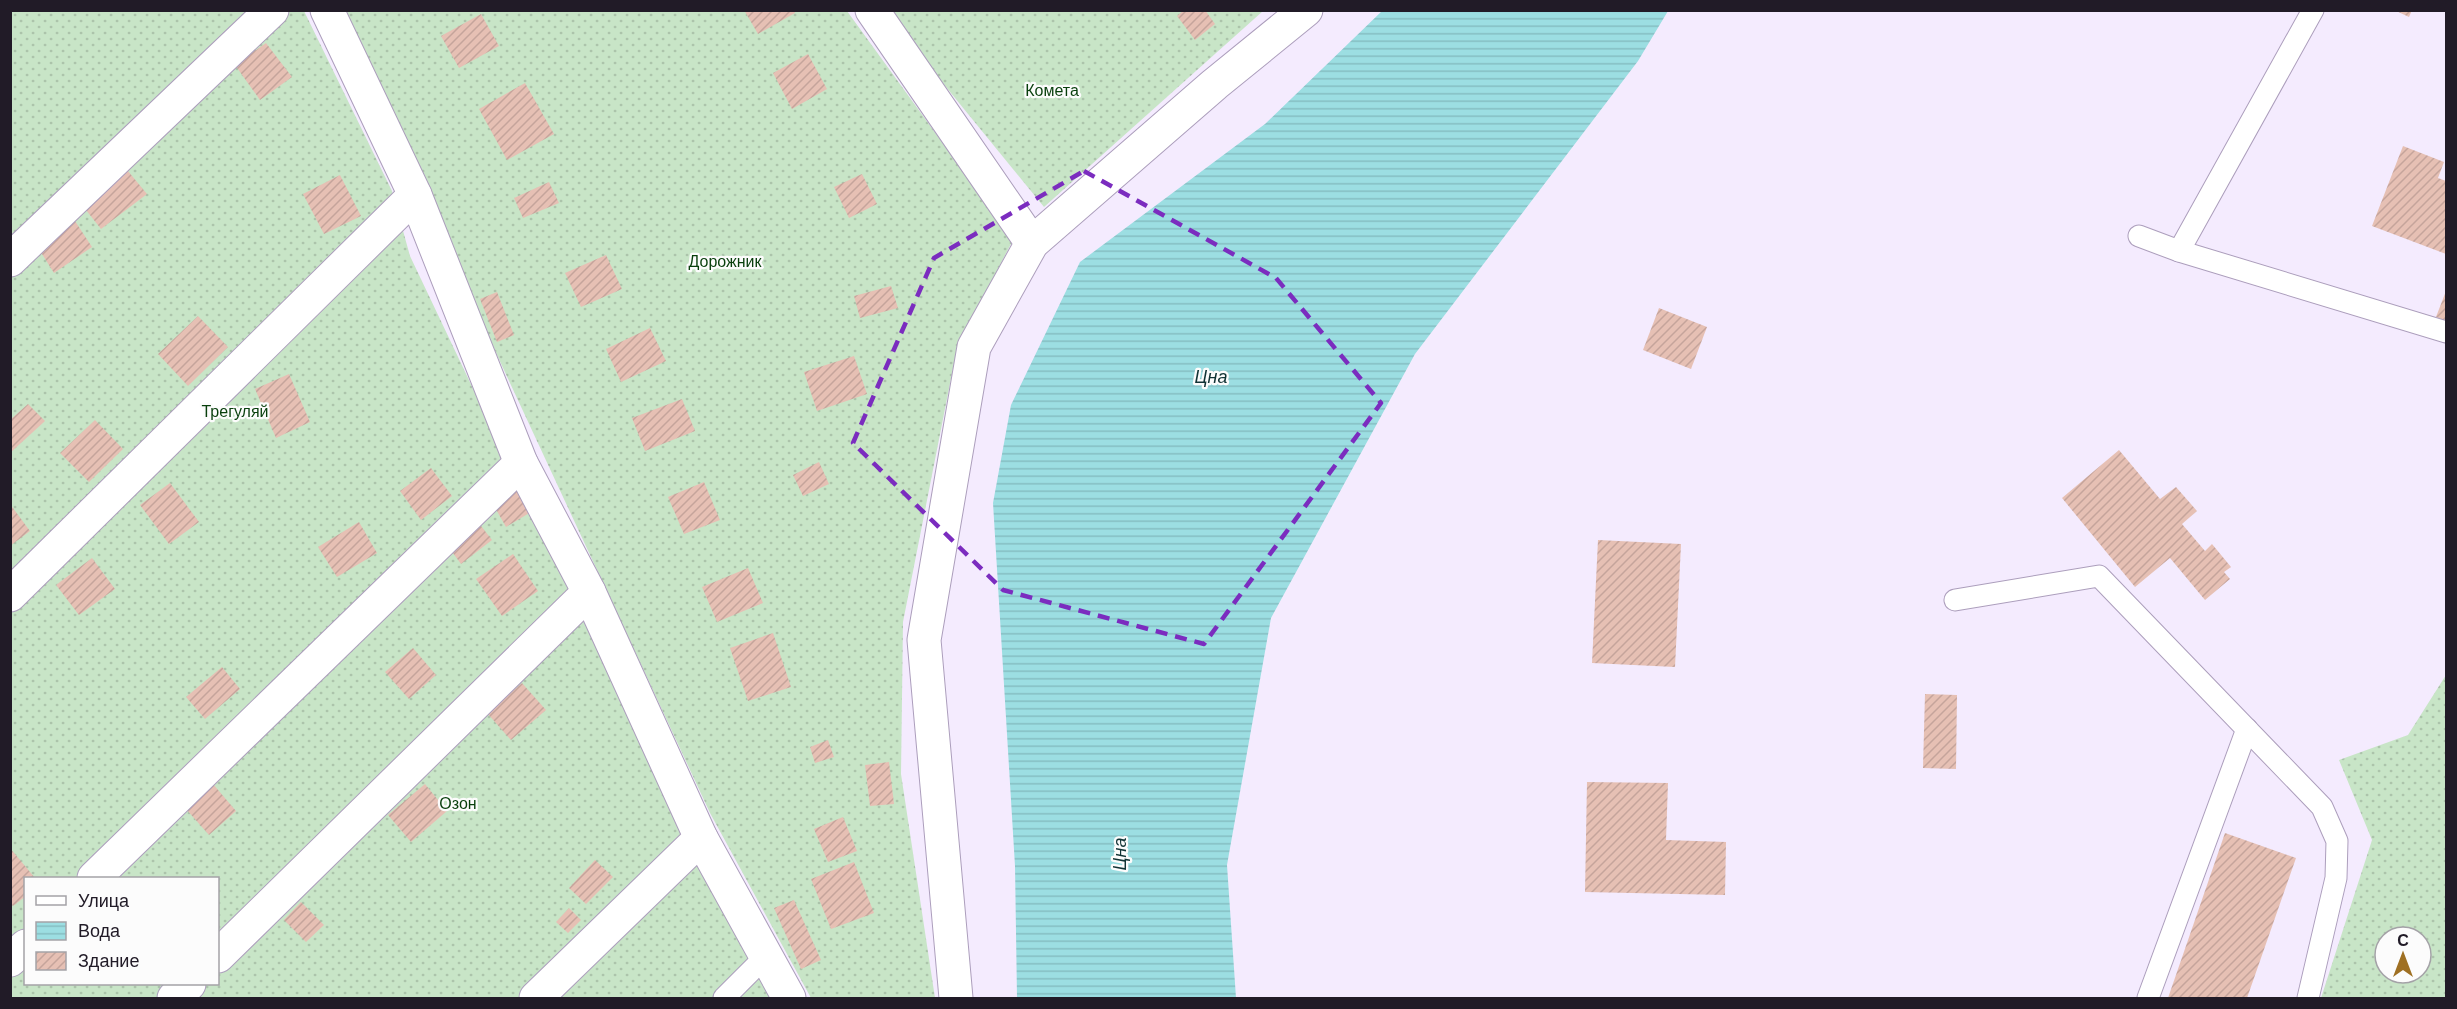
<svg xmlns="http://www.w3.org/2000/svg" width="2457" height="1009" viewBox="0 0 2457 1009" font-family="Helvetica,sans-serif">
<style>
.grass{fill:url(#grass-dots);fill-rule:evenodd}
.water{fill:url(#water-rules)}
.building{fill:url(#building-hatch)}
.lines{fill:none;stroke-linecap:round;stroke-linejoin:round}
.service-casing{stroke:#ac9ebc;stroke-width:23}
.minor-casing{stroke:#ac9ebc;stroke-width:35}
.tertiary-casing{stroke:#ac9ebc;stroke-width:35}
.service{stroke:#fff;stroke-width:21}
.minor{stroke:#fff;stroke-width:33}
.tertiary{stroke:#fff;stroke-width:33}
.marked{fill:none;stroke:#7b2cbf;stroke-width:4.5;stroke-dasharray:12 8;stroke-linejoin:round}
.labels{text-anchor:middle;stroke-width:4.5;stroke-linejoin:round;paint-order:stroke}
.park-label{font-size:16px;fill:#083f0c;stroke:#fcfcfc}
.water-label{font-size:18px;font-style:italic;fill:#113335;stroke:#fcfcfc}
</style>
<defs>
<pattern id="grass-dots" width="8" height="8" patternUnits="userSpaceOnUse" patternTransform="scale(1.5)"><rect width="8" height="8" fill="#c8e5c7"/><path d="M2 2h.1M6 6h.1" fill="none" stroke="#acc4ab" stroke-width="1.8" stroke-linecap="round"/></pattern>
<pattern id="water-rules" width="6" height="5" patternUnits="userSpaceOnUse" patternTransform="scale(1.5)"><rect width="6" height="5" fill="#9cdee2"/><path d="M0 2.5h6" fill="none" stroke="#86bec2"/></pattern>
<pattern id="building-hatch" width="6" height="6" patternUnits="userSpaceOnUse" patternTransform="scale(1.5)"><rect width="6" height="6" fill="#e6c0b4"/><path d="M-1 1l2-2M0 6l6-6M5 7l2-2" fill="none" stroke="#c5a49b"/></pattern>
</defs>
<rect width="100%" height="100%" fill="#f4ebfe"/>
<g class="grass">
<polygon points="11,11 304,11 392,191 410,256 507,460 80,878 26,878 25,931 11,946"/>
<polygon points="337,11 847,11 1013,240 957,348 903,622 901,774 935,998 811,998 710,813"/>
<polygon points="884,11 1263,11 1044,207"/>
<polygon points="520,481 751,962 715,998 11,998 10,966 25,951 26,984 218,984 218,878 101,878"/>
<path d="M 2446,675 L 2446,998 L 2321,998 L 2372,840 L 2339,760 L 2408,735 ZM 2385,937 L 2421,937 L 2421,973 L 2385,973 Z"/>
<polygon points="759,975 774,998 735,998"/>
</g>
<polygon class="water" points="1382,11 1668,11 1638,61 1415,354 1271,618 1227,865 1236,998 1017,998 1015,866 993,503 1011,405 1080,262 1265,124"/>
<g class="building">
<polygon points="744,10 794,10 795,13 758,34"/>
<polygon points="1184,10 1205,10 1215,24 1195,40 1177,16"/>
<polygon points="2394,10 2412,10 2409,17"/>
<polygon points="481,14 499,46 459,68 441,36"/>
<polygon points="266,43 292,77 260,100 235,65"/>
<polygon points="808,54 827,89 792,109 773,73"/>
<polygon points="525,83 554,134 507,160 479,109"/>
<polygon points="2403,146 2444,162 2438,178 2446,181 2446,254 2372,226"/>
<polygon points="123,165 147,194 101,229 78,200"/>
<polygon points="862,174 877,204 849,218 834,187"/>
<polygon points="340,175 361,216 324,234 303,194"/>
<polygon points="549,182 559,203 523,218 514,198"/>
<polygon points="75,221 92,247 54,273 37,246"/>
<polygon points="606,255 622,289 581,307 565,273"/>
<polygon points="891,286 898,308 860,318 854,296"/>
<polygon points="2446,291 2446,321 2436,317"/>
<polygon points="497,292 514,335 497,342 480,299"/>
<polygon points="1659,308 1707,327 1691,369 1643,350"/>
<polygon points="198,316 228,347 188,386 158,354"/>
<polygon points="650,328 666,361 621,382 606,349"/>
<polygon points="854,356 867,394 817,411 804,372"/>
<polygon points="289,374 310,422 276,438 255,389"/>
<polygon points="682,399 695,431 645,451 632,418"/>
<polygon points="28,404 45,421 10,453 10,420"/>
<polygon points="95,420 123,449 89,482 60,453"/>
<polygon points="2119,450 2160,499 2176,487 2197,511 2182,524 2205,551 2212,544 2231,567 2224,572 2230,579 2205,600 2170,558 2135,587 2062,498"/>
<polygon points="819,462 829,484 803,496 793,475"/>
<polygon points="431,468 452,496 421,520 400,491"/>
<polygon points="704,482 720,520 684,534 668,497"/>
<polygon points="170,483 199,522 169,544 140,505"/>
<polygon points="518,489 531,512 506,527 493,504"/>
<polygon points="10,504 30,531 10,546"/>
<polygon points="359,522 377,553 337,577 318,547"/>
<polygon points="478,522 492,540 461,564 447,545"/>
<polygon points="1598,540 1681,544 1675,667 1592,663"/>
<polygon points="513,554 538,591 502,616 476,579"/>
<polygon points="92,558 115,589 79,615 56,585"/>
<polygon points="748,568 763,603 717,622 702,587"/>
<polygon points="773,633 791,687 748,701 730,648"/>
<polygon points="413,648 436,675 409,699 385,672"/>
<polygon points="222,667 240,689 205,719 186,697"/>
<polygon points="522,683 546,710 511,740 487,713"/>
<polygon points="1925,694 1957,695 1956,769 1923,768"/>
<polygon points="828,740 834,757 815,763 810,747"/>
<polygon points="889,762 894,804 870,806 865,765"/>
<polygon points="1587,782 1668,783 1666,840 1726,842 1725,895 1585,892"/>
<polygon points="213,784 236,811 209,835 186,809"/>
<polygon points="425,784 447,811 411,842 388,815"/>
<polygon points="843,817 857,851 828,862 814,829"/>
<polygon points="2225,833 2296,858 2247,998 2168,998"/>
<polygon points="10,848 35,878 26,878 26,896 13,906 10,903"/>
<polygon points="595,860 613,877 586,904 569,888"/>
<polygon points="854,862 874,913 831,929 811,879"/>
<polygon points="794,900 821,960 801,969 774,908"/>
<polygon points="301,902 324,925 306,942 284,920"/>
<polygon points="569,908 581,920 568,933 556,922"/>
</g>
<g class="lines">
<defs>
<g id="service">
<polyline points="2139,236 2179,251 2446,332"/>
<polyline points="2179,251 2313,10"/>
<polyline points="1955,600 2099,576 2322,807 2337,841 2336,878 2308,998"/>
<polyline points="724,998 766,956"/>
<polyline points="2148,998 2247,729"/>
</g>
<g id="minor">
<polyline points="872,10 1032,243"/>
<polyline points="10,260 272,10"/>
<polyline points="10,595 415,195"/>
<polyline points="94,878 521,463"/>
<polyline points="218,956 589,592"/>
<polyline points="10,960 26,946"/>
<polyline points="174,998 189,984"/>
<polyline points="536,998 701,838"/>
<polyline points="956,998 924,640 974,347 1032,243 1215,84 1306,10"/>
</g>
<polyline id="tertiary" points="327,10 415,195 521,463 589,592 701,838 789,998"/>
</defs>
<use href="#service" class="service-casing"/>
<use href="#minor" class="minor-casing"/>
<use href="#tertiary" class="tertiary-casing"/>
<use href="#service" class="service"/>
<use href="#minor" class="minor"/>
<use href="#tertiary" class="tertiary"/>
</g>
<path class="marked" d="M 1084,171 L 1276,278 L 1381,403 L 1204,644 L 1003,590 L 853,443 L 934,258 Z"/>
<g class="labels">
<g class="park-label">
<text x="1052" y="96">Комета</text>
<text x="725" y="267">Дорожник</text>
<text x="235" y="417">Трегуляй</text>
<text x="458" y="809">Озон</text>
</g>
<g class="water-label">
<text x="1211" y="383">Цна</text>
<text transform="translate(1120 854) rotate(-90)" y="6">Цна</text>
</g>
</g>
<rect width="2457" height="1009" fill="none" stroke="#211b27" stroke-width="24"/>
<rect x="24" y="877" width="195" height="108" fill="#fcfcfc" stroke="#a4a2a7" stroke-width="1.5"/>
<rect x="36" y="896" width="30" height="9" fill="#ffffff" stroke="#a4a2a7" stroke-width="1.5"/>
<text x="78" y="907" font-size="18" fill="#211b27">Улица</text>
<rect x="36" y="922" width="30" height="18" fill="url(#water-rules)" stroke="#a4a2a7" stroke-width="1.5"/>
<text x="78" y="937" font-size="18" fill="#211b27">Вода</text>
<rect x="36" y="952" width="30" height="18" fill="url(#building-hatch)" stroke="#a4a2a7" stroke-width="1.5"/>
<text x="78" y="967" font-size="18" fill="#211b27">Здание</text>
<g transform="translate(2403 955)"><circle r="28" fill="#fcfcfc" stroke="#a4a2a7" stroke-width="1.5"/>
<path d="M0-4.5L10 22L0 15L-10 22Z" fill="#9f7023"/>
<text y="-9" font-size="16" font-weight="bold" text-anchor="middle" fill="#211b27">С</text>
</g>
</svg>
